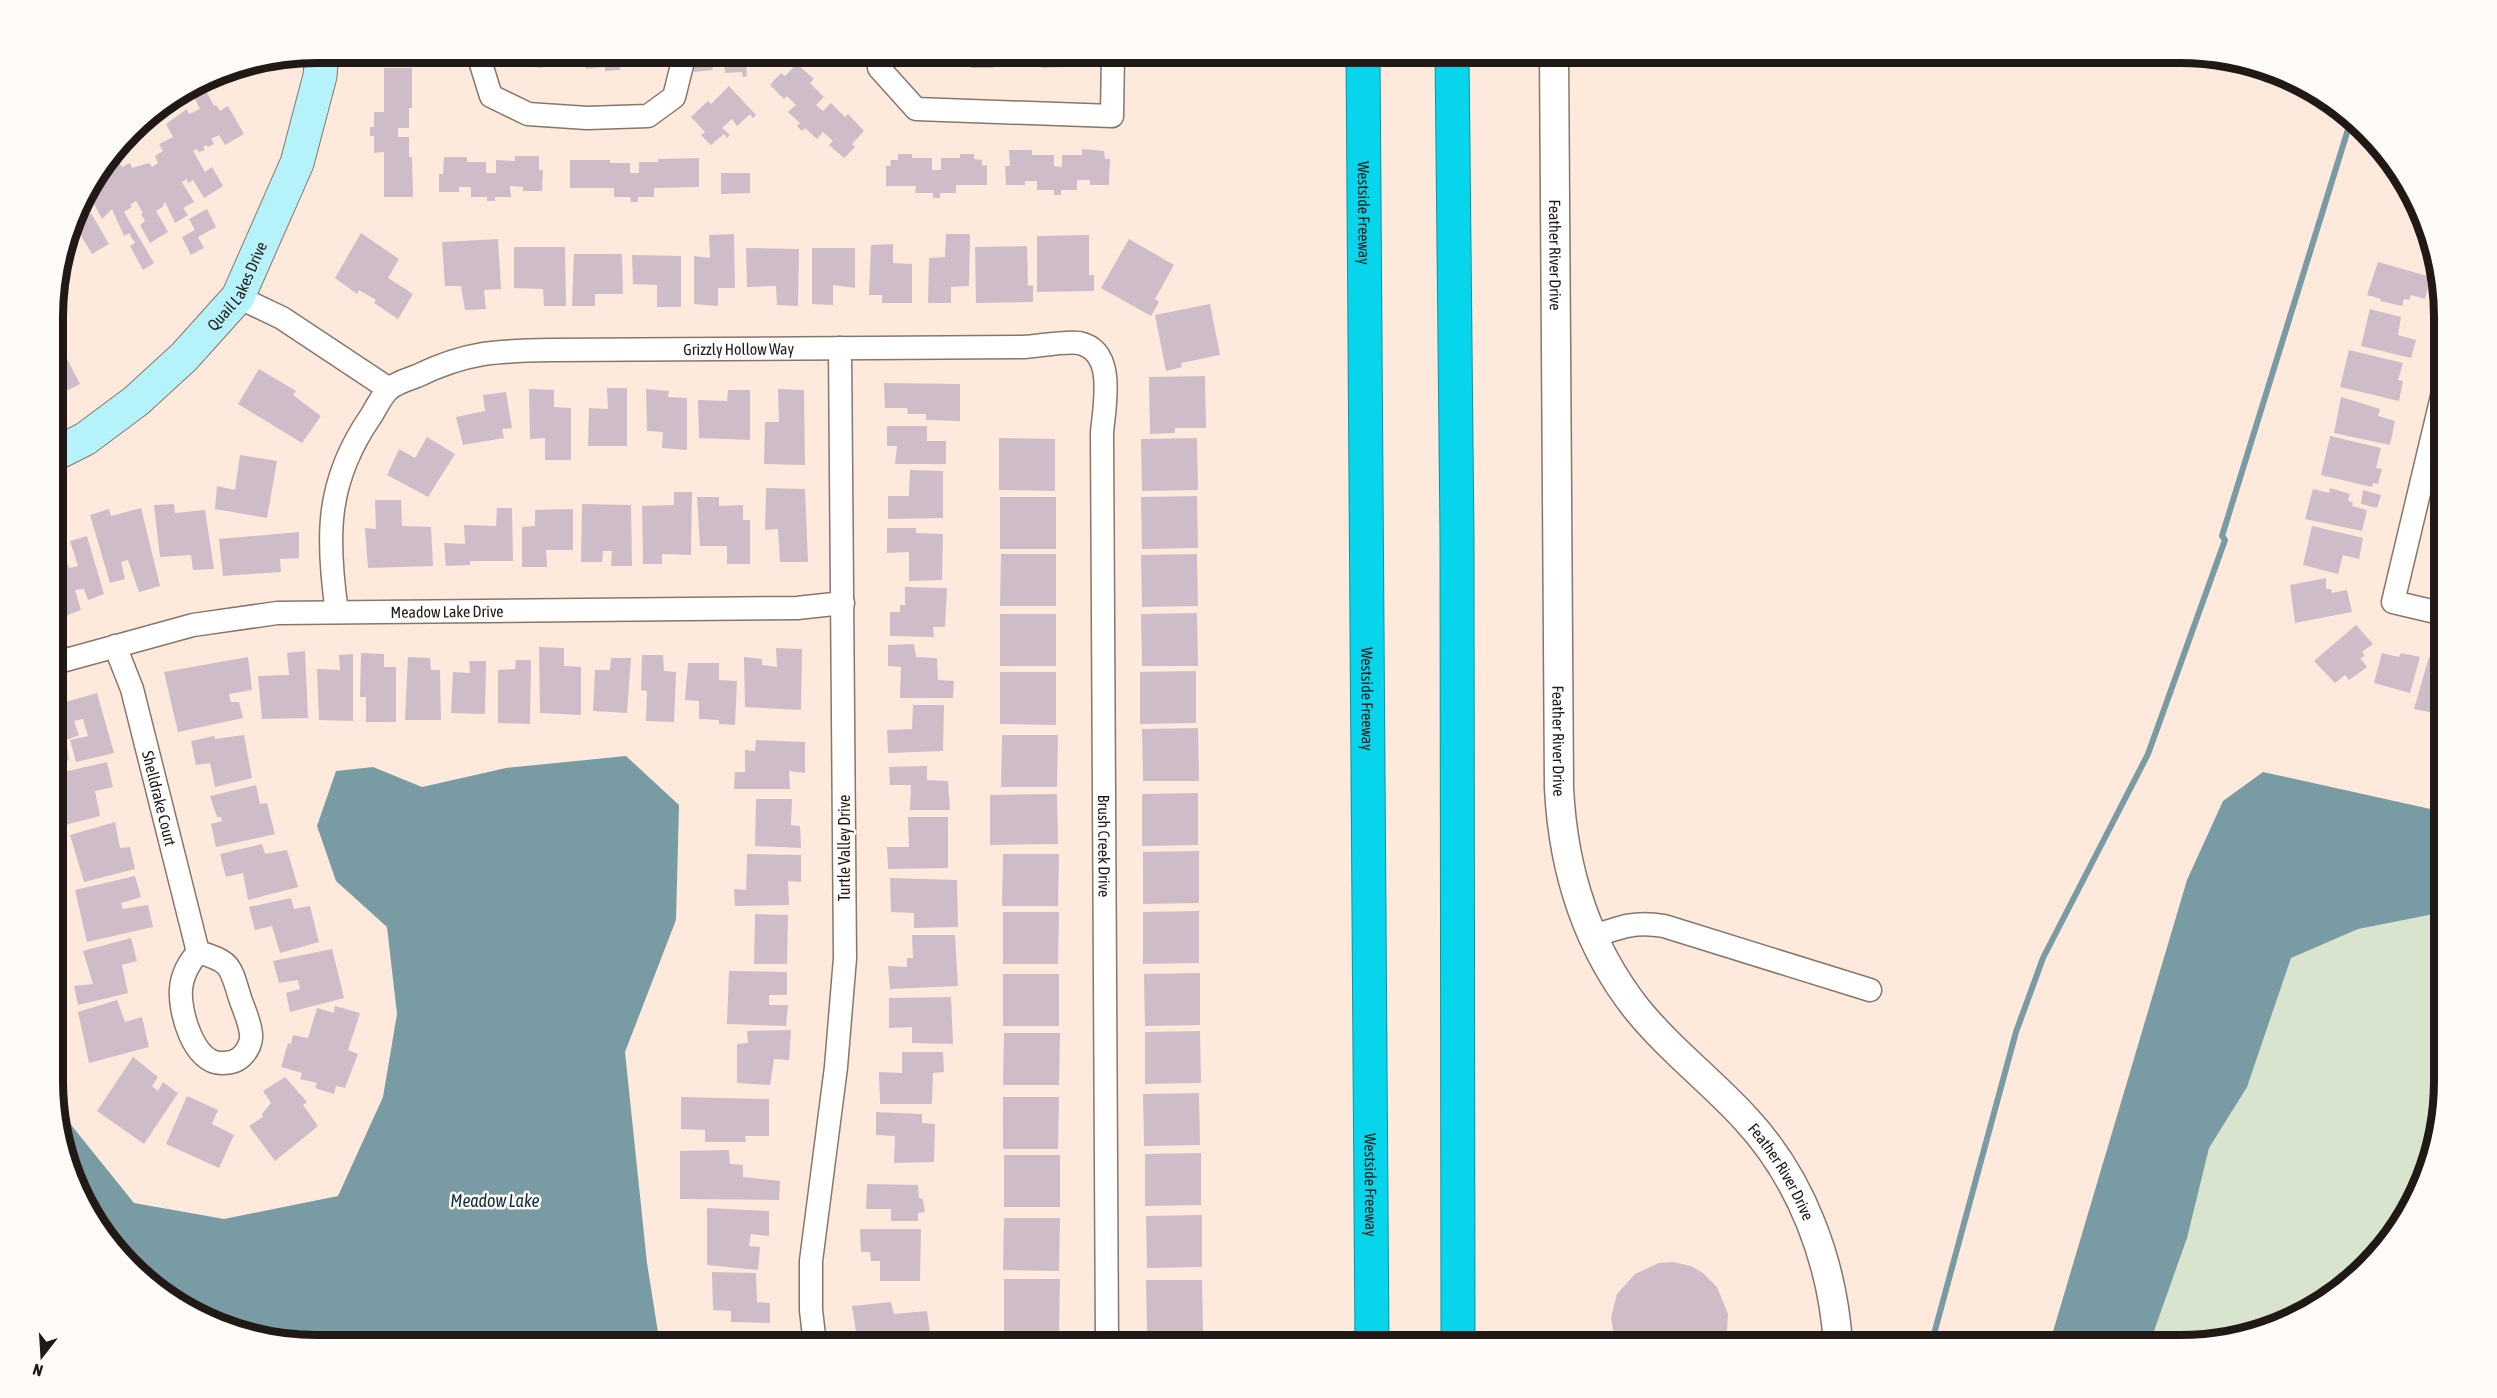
<svg xmlns="http://www.w3.org/2000/svg" width="2497" height="1398" viewBox="0 0 2497 1398" font-family="'Asap Condensed',sans-serif">
<style>
.green{fill:#d8e4cd}
.water{fill:#799ba4}
.lines{fill:none;stroke-linecap:round;stroke-linejoin:round}
.stream{stroke:#799ba4;stroke-width:6}
.building{fill:#cebcc9}
.minor-casing{stroke:#87766a;stroke-width:25}
.tertiary-casing{stroke:#87766a;stroke-width:31}
.secondary-casing{stroke:#87766a;stroke-width:35}
.motorway-casing{stroke:#1093a1;stroke-width:35}
.minor{stroke:#fff;stroke-width:22}
.tertiary{stroke:#fff;stroke-width:28}
.secondary{stroke:#b5f2f9;stroke-width:33}
.motorway{stroke:#07d5ec;stroke-width:33}
.labels{text-anchor:middle;stroke-width:5;stroke-linejoin:round;paint-order:stroke}
.street-label{font-size:16px;fill:#201915;stroke:#fffbf8}
.water-label{font-size:18px;font-style:italic;fill:#0b2e37;stroke:#fffbf8}
.rim{fill:none;stroke:#201915;stroke-width:8}
</style>
<rect width="100%" height="100%" fill="#feeadd"/>
<polygon class="green" points="2444,877 2444,1098 2409,1213 2326,1301 2264,1332 2197,1345 2147,1345 2237,1034 2278,937"/>
<g class="water">
<polygon points="626,756 679,805 676,920 625,1052 647,1263 660,1345 317,1345 249,1337 185,1310 97,1227 55,1115 55,1057 68,1121 134,1203 224,1219 338,1196 383,1097 397,1014 387,927 336,881 317,826 336,771 373,767 422,787 506,768"/>
<polygon points="2263,772 2444,812 2444,912 2358,929 2291,958 2247,1087 2209,1148 2187,1238 2149,1345 2049,1345 2187,880 2223,801"/>
</g>
<g class="lines">
<polyline class="stream" points="1931,1345 2016,1032 2043,958 2148,754 2225,540 2222,536 2350,123"/>
</g>
<g class="building">
<polygon points="516,53 543,53 542,68 515,65"/>
<polygon points="580,53 631,53 631,56 627,56 628,61 619,62 620,70 605,71 605,67 586,69 584,57 580,57"/>
<polygon points="696,53 745,53 747,76 743,77 742,72 725,73 724,64 712,65 713,70 694,72 692,54"/>
<polygon points="913,53 938,53 938,65 919,65 919,59 914,59"/>
<polygon points="971,53 1014,53 1014,63 993,63 994,68 971,68"/>
<polygon points="1023,53 1066,53 1066,67 1042,68 1042,63 1023,63"/>
<polygon points="797,64 814,79 810,83 824,97 816,105 823,111 831,103 845,117 848,114 864,131 852,144 855,147 844,158 829,145 833,141 823,132 817,139 805,128 802,131 797,126 800,123 788,112 796,105 787,96 784,99 770,85 781,73 785,76"/>
<polygon points="384,68 412,68 412,108 409,108 409,128 398,128 398,137 409,137 409,157 412,157 413,197 384,197 384,152 374,153 374,136 370,136 370,127 374,127 374,112 384,112"/>
<polygon points="729,86 756,115 753,118 750,114 737,126 732,119 722,128 730,135 727,138 724,134 711,145 701,135 705,132 691,117 708,101 711,104"/>
<polygon points="206,91 214,106 216,105 220,111 228,106 244,134 225,145 219,135 211,139 214,144 208,147 206,145 203,147 205,150 199,152 197,149 193,151 205,172 212,167 223,186 204,198 193,180 188,183 187,179 182,182 194,202 183,208 188,215 175,223 165,202 163,204 164,206 156,211 168,232 150,243 140,225 145,221 141,214 143,213 136,201 130,205 132,207 124,212 154,263 143,270 130,246 135,243 129,233 124,236 112,209 102,219 91,198 81,204 80,200 101,172 119,162 122,167 130,163 132,168 149,163 152,167 158,163 155,156 163,151 159,144 173,137 166,124 187,109 189,114 200,109 194,97"/>
<polygon points="1082,149 1104,151 1105,159 1110,159 1109,185 1090,185 1090,180 1077,180 1077,190 1061,190 1061,195 1054,195 1054,190 1037,190 1037,181 1025,181 1025,185 1006,185 1005,166 1010,166 1009,150 1032,150 1032,155 1054,155 1054,166 1062,167 1062,155 1082,155"/>
<polygon points="898,154 912,154 912,158 932,158 932,170 941,170 941,158 960,158 960,154 974,154 974,159 982,160 982,166 987,165 987,185 956,185 956,193 940,193 940,198 933,198 933,193 915,193 916,186 886,186 886,166 890,166 891,160 898,160"/>
<polygon points="515,156 539,156 539,170 543,170 542,191 523,191 523,187 510,186 511,197 495,197 495,201 487,201 487,197 471,197 471,187 459,187 459,192 439,192 439,174 443,174 444,157 467,157 467,162 486,162 486,173 496,173 496,160 515,161"/>
<polygon points="699,158 699,187 654,188 654,197 638,197 638,202 631,202 630,197 614,197 614,188 570,188 570,160 610,160 610,163 630,163 630,173 639,173 639,162 658,162 658,159"/>
<polygon points="721,173 750,173 750,193 721,194"/>
<polygon points="78,205 86,217 91,213 109,244 92,254 73,222"/>
<polygon points="207,209 216,227 198,237 204,248 191,255 182,237 195,230 189,219"/>
<polygon points="361,233 399,259 388,278 413,294 398,319 374,303 376,300 359,290 357,294 335,278"/>
<polygon points="734,234 735,288 718,288 718,306 694,304 694,256 710,258 709,235"/>
<polygon points="946,234 970,234 969,286 951,287 951,303 928,303 929,258 945,257"/>
<polygon points="1089,235 1089,275 1094,275 1094,291 1037,292 1037,236"/>
<polygon points="498,239 501,289 484,290 486,309 465,310 461,286 445,286 442,242"/>
<polygon points="1129,239 1174,265 1155,299 1159,302 1151,316 1101,288"/>
<polygon points="893,244 893,263 912,264 912,303 882,303 882,295 869,295 871,245"/>
<polygon points="1027,246 1028,286 1033,285 1033,302 976,303 975,247"/>
<polygon points="514,247 565,247 566,306 544,306 543,289 514,288"/>
<polygon points="746,248 799,249 798,306 777,305 776,286 747,287"/>
<polygon points="812,248 855,248 855,288 833,285 833,305 812,304"/>
<polygon points="574,254 622,254 623,294 595,294 595,306 572,306"/>
<polygon points="632,255 681,256 681,307 657,307 657,285 633,284"/>
<polygon points="2378,262 2431,277 2425,299 2411,295 2409,300 2404,299 2402,306 2380,301 2381,299 2367,295"/>
<polygon points="1210,304 1220,355 1181,363 1182,367 1166,371 1155,315"/>
<polygon points="2370,309 2401,317 2398,335 2416,340 2411,358 2361,346"/>
<polygon points="2349,350 2403,363 2398,380 2403,381 2399,401 2340,387"/>
<polygon points="65,355 80,384 55,397 55,360"/>
<polygon points="259,369 296,391 293,395 321,416 302,443 238,404"/>
<polygon points="1205,376 1206,428 1175,428 1175,433 1150,434 1149,377"/>
<polygon points="884,383 960,384 960,421 926,420 926,414 908,414 907,408 885,408"/>
<polygon points="607,388 627,388 627,446 588,446 589,408 608,409"/>
<polygon points="529,389 554,390 554,407 571,408 571,460 545,460 545,438 530,439"/>
<polygon points="646,389 669,391 668,397 687,398 687,450 662,448 663,432 647,431"/>
<polygon points="778,389 804,390 805,465 764,464 765,422 779,422"/>
<polygon points="728,390 750,390 750,440 699,438 698,400 727,401"/>
<polygon points="506,392 512,428 502,429 504,438 463,445 456,417 485,411 483,395"/>
<polygon points="2341,397 2380,409 2378,416 2395,421 2390,445 2334,433"/>
<polygon points="887,426 927,426 927,441 946,441 946,464 895,464 897,446 887,446"/>
<polygon points="2330,436 2381,448 2376,468 2382,469 2378,484 2373,483 2372,487 2321,475"/>
<polygon points="427,437 455,454 428,497 387,475 399,449 415,458"/>
<polygon points="999,438 1055,439 1055,491 999,490"/>
<polygon points="1197,438 1198,490 1142,491 1141,439"/>
<polygon points="240,455 277,461 267,518 215,509 217,486 235,490"/>
<polygon points="910,470 943,471 943,518 888,519 888,496 909,496"/>
<polygon points="766,488 805,489 808,562 780,562 778,529 765,530"/>
<polygon points="2330,488 2350,494 2348,500 2353,503 2352,506 2367,510 2362,531 2305,519 2313,489 2329,493"/>
<polygon points="2363,490 2381,495 2377,508 2361,504"/>
<polygon points="674,492 692,492 691,555 662,554 662,564 643,564 642,506 674,505"/>
<polygon points="1197,496 1198,548 1142,549 1141,497"/>
<polygon points="697,497 719,497 719,506 743,505 743,520 750,520 750,564 727,564 727,546 700,546"/>
<rect x="1000" y="497" width="56" height="52"/>
<polygon points="375,500 401,500 402,526 431,527 433,566 368,568 365,528 376,529"/>
<polygon points="174,504 175,513 205,510 214,569 193,570 191,555 160,557 154,505"/>
<polygon points="582,504 631,505 632,566 611,566 612,551 603,551 602,562 581,562"/>
<polygon points="141,508 160,586 139,592 128,560 121,562 125,579 110,583 90,515 109,509 111,516"/>
<polygon points="497,508 512,508 513,561 470,561 470,565 446,566 444,543 465,544 464,525 496,526"/>
<polygon points="573,509 573,550 546,550 547,567 522,567 522,527 535,526 535,510"/>
<polygon points="2312,526 2363,538 2359,559 2343,555 2338,574 2303,565"/>
<polygon points="887,528 916,528 916,533 943,534 942,580 909,581 909,552 887,553"/>
<polygon points="299,532 299,558 280,559 281,572 223,576 219,539"/>
<polygon points="87,536 104,594 88,600 84,589 75,590 81,610 60,618 55,601 55,557 65,557 69,568 78,566 70,541"/>
<polygon points="1001,554 1056,554 1056,606 1000,606"/>
<polygon points="1197,554 1198,606 1142,607 1141,555"/>
<polygon points="2326,578 2326,589 2331,589 2332,593 2347,590 2352,612 2295,623 2290,585"/>
<polygon points="905,587 947,588 945,627 933,627 934,637 890,636 890,612 900,612 900,605 905,605"/>
<polygon points="1197,613 1198,666 1142,666 1141,614"/>
<rect x="1000" y="614" width="56" height="52"/>
<polygon points="2356,625 2373,644 2362,652 2365,656 2360,658 2367,667 2349,680 2345,675 2335,683 2314,661"/>
<polygon points="914,644 916,657 937,658 938,680 954,681 953,698 900,698 901,667 888,666 888,645"/>
<polygon points="539,647 564,648 564,666 581,667 581,715 540,713"/>
<polygon points="776,648 802,649 801,710 745,707 744,657 762,659 762,665 777,667"/>
<polygon points="305,651 308,718 262,719 258,676 289,675 287,653"/>
<polygon points="361,653 384,654 384,667 396,667 396,722 366,722 366,697 360,697"/>
<polygon points="2382,653 2399,657 2401,653 2420,657 2410,693 2374,683"/>
<polygon points="353,654 353,721 319,720 317,669 340,670 339,655"/>
<polygon points="642,655 663,655 664,671 676,672 674,722 646,721 647,691 641,690"/>
<polygon points="248,657 252,690 229,694 231,702 239,702 243,718 178,732 164,672"/>
<polygon points="408,657 430,658 431,670 440,670 441,720 405,720"/>
<polygon points="2429,657 2444,662 2444,715 2414,709"/>
<polygon points="611,658 631,658 627,713 593,711 595,670 610,670"/>
<polygon points="516,660 531,660 530,724 498,723 498,670 515,669"/>
<polygon points="469,661 486,661 485,714 451,713 453,672 470,673"/>
<polygon points="688,663 719,663 719,680 737,681 735,725 719,724 719,720 699,719 699,701 685,700"/>
<polygon points="1196,671 1196,723 1140,724 1140,672"/>
<polygon points="1000,672 1056,672 1056,725 1000,724"/>
<polygon points="97,693 114,753 76,762 70,740 88,736 83,719 74,721 79,735 66,740 69,760 57,763 55,756 55,705"/>
<polygon points="913,705 944,705 943,751 888,753 887,730 912,729"/>
<polygon points="1198,728 1199,781 1143,781 1142,729"/>
<polygon points="244,735 252,778 215,787 210,763 196,765 191,741 214,736 215,739"/>
<polygon points="1002,735 1058,735 1057,787 1001,787"/>
<polygon points="756,740 805,742 805,773 789,771 790,789 734,789 735,772 745,772 745,750 755,751"/>
<polygon points="107,762 113,787 95,791 100,816 65,825 55,786 55,774"/>
<polygon points="927,766 927,780 948,781 950,810 910,810 911,785 890,785 889,767"/>
<polygon points="256,785 260,804 267,803 275,834 216,847 211,824 222,821 221,817 217,817 210,796"/>
<polygon points="1198,793 1198,845 1142,846 1142,794"/>
<polygon points="1057,794 1058,844 990,845 990,795"/>
<polygon points="756,799 792,799 791,825 800,826 801,848 755,846"/>
<polygon points="908,817 948,817 948,868 888,869 887,847 909,847"/>
<polygon points="115,822 120,848 130,847 135,869 84,882 70,835"/>
<polygon points="262,844 265,854 287,850 298,887 248,900 243,873 226,877 220,854"/>
<polygon points="1199,851 1199,903 1143,904 1143,852"/>
<polygon points="747,854 801,855 801,882 788,881 789,905 735,906 734,889 746,890"/>
<polygon points="1003,854 1059,854 1058,906 1002,906"/>
<polygon points="135,876 141,897 121,903 123,909 148,905 153,927 87,942 75,890"/>
<polygon points="890,878 957,880 958,927 914,928 914,913 891,912"/>
<polygon points="291,898 294,909 310,906 319,942 280,953 272,926 255,930 249,907"/>
<polygon points="1199,911 1199,963 1143,964 1143,912"/>
<polygon points="1003,912 1059,912 1058,964 1003,964"/>
<polygon points="755,914 788,915 787,964 754,964"/>
<polygon points="912,935 955,935 958,986 890,989 888,966 907,967 907,958 913,958"/>
<polygon points="131,938 137,961 122,965 128,993 78,1005 74,986 93,984 83,951"/>
<polygon points="332,949 344,998 290,1012 286,993 300,989 298,980 279,983 273,961"/>
<polygon points="729,971 787,972 787,995 769,995 769,1005 788,1005 786,1026 727,1024"/>
<polygon points="1200,973 1200,1025 1145,1026 1144,974"/>
<rect x="1003" y="974" width="56" height="52"/>
<polygon points="951,997 953,1044 912,1043 912,1027 889,1028 889,998"/>
<polygon points="117,1000 125,1022 142,1017 149,1047 89,1063 78,1012"/>
<polygon points="335,1006 360,1013 348,1050 358,1054 345,1088 336,1086 334,1094 315,1088 317,1083 300,1079 302,1073 281,1067 288,1043 291,1044 293,1035 308,1038 317,1008 334,1013"/>
<polygon points="791,1030 789,1060 774,1059 770,1085 737,1083 737,1044 748,1043 747,1031"/>
<polygon points="1200,1031 1201,1083 1145,1084 1145,1032"/>
<polygon points="1004,1033 1060,1033 1059,1085 1003,1085"/>
<polygon points="902,1052 943,1052 944,1072 933,1073 932,1104 880,1104 879,1072 902,1073"/>
<polygon points="133,1057 158,1077 152,1086 158,1091 163,1082 178,1093 144,1144 97,1111"/>
<polygon points="285,1077 307,1102 303,1105 318,1126 275,1161 249,1126 263,1117 262,1114 271,1103 263,1091"/>
<polygon points="1199,1093 1200,1145 1144,1146 1143,1094"/>
<polygon points="187,1096 218,1110 212,1124 234,1135 219,1168 166,1144"/>
<polygon points="681,1097 769,1099 769,1136 745,1136 746,1142 705,1142 705,1130 681,1129"/>
<polygon points="1003,1097 1059,1097 1058,1149 1003,1149"/>
<polygon points="876,1112 922,1114 922,1123 935,1124 934,1162 894,1163 895,1136 876,1135"/>
<polygon points="729,1150 730,1164 743,1165 743,1177 780,1181 779,1200 680,1199 680,1151"/>
<polygon points="1201,1153 1201,1205 1145,1206 1145,1154"/>
<rect x="1004" y="1155" width="56" height="52"/>
<polygon points="867,1184 918,1185 919,1198 923,1199 925,1212 918,1213 918,1221 891,1221 891,1209 866,1209"/>
<polygon points="707,1208 769,1211 769,1236 751,1234 749,1246 760,1247 758,1270 707,1265"/>
<polygon points="1202,1215 1202,1267 1147,1268 1146,1216"/>
<polygon points="1004,1218 1060,1218 1059,1271 1003,1270"/>
<polygon points="860,1229 921,1229 920,1281 880,1281 880,1261 871,1261 870,1252 861,1252"/>
<polygon points="1659,1263 1673,1262 1691,1266 1703,1273 1717,1287 1728,1314 1727,1331 1723,1345 1616,1345 1611,1318 1617,1294 1635,1274"/>
<polygon points="712,1272 756,1273 757,1302 770,1303 770,1323 731,1322 731,1311 713,1310"/>
<polygon points="1004,1279 1060,1279 1059,1331 1004,1331"/>
<polygon points="1146,1280 1202,1280 1203,1332 1147,1333"/>
<polygon points="891,1302 894,1314 927,1311 931,1341 858,1345 852,1306"/>
<polygon points="722,1331 771,1331 770,1345 722,1345"/>
<polygon points="1202,1339 1202,1345 1146,1345 1146,1340"/>
</g>
<g class="lines">
<defs>
<g id="minor">
<polyline points="482,53 481,64 491,96 528,114 587,118 648,116 674,97 685,53"/>
<polyline points="878,53 879,68 916,109 1112,116 1113,53"/>
<polyline points="238,297 282,318 389,389"/>
<polyline points="2444,388 2393,602 2444,614"/>
<path id="s1" d="M 337,612 C 326,536 326,481 371,416 C 376,408 381,397 388,390 C 395,383 409,379 417,376 C 469,351 498,351 554,350 L 1024,347 C 1039,346 1065,341 1079,343 C 1117,351 1104,406 1102,433 L 1107,1345"/>
<path id="s2" d="M 115,646 L 132,689 L 198,952"/>
<path id="s3" d="M 55,663 L 193,625 L 277,613 L 797,608 L 843,603"/>
<path d="M 1592,937 C 1620,927 1635,921 1664,926 L 1870,990"/>
<path d="M 198,952 C 232,962 230,966 240,998 C 244,1010 250,1022 251,1034 C 252,1041 248,1050 243,1055 C 238,1061 230,1063 222,1063 C 194,1064 179,1012 181,989 C 182,974 189,963 198,952 Z"/>
<polyline points="815,1345 811,1310 811,1261 836,1067 845,958 840,348"/>
</g>
<g id="tertiary">
<path id="s4" d="M 1554,53 L 1559,788 C 1563,868 1586,944 1636,1008 C 1668,1048 1710,1080 1745,1118 C 1802,1179 1833,1263 1838,1345"/>
</g>
<g id="secondary">
<path id="s5" d="M 55,454 L 85,439 L 136,401 L 184,357 L 238,297 L 297,163 L 320,76 L 322,53"/>
</g>
<g id="motorway">
<path id="s6" d="M 1363,53 L 1372,1345"/>
<polyline points="1452,53 1457,537 1458,1345"/>
</g>
</defs>
<use href="#minor" class="minor-casing"/>
<use href="#tertiary" class="tertiary-casing"/>
<use href="#secondary" class="secondary-casing"/>
<use href="#motorway" class="motorway-casing"/>
<use href="#minor" class="minor"/>
<use href="#tertiary" class="tertiary"/>
<use href="#secondary" class="secondary"/>
<use href="#motorway" class="motorway"/>
</g>
<g class="labels">
<g class="street-label">
<text dy="6" stroke="none"><textPath href="#s6" startOffset="160">Westside Freeway</textPath></text>
<text dy="6" stroke="none"><textPath href="#s4" startOffset="202">Feather River Drive</textPath></text>
<text dy="6" stroke="none"><textPath href="#s5" startOffset="252">Quail Lakes Drive</textPath></text>
<text dy="6" stroke="none"><textPath href="#s1" startOffset="594">Grizzly Hollow Way</textPath></text>
<text dy="6" stroke="none"><textPath href="#s3" startOffset="398">Meadow Lake Drive</textPath></text>
<text dy="6" stroke="none"><textPath href="#s6" startOffset="646">Westside Freeway</textPath></text>
<text dy="6" stroke="none"><textPath href="#s4" startOffset="688">Feather River Drive</textPath></text>
<text dy="6" stroke="none"><textPath href="#s2" startOffset="159">Shelldrake Court</textPath></text>
<text dy="6" stroke="none"><textPath href="#s1" startOffset="1450">Brush Creek Drive</textPath></text>
<text transform="translate(844 848) rotate(-90)" y="6">Turtle Valley Drive</text>
<text dy="6" stroke="none"><textPath href="#s4" startOffset="1192">Feather River Drive</textPath></text>
<text dy="6" stroke="none"><textPath href="#s6" startOffset="1132">Westside Freeway</textPath></text>
</g>
<g class="water-label">
<text x="495" y="1207">Meadow Lake</text>
</g>
</g>
<path d="M0 0H2497V1398H0ZM317 63H2180A254 254 0 0 1 2434 317V1081A254 254 0 0 1 2180 1335H317A254 254 0 0 1 63 1081V317A254 254 0 0 1 317 63Z" fill="#fffbf8" fill-rule="evenodd"/>
<path class="rim" d="M317 63H2180A254 254 0 0 1 2434 317V1081A254 254 0 0 1 2180 1335H317A254 254 0 0 1 63 1081V317A254 254 0 0 1 317 63Z"/>
<g transform="translate(42 1356) rotate(197)" stroke="#fffbf8" stroke-width="4.5" paint-order="stroke">
<path d="M0-4.5L10 22L0 15L-10 22Z" fill="#201915"/>
<text y="-9" font-size="16" font-weight="bold" text-anchor="middle" fill="#201915">N</text>
</g>
</svg>
